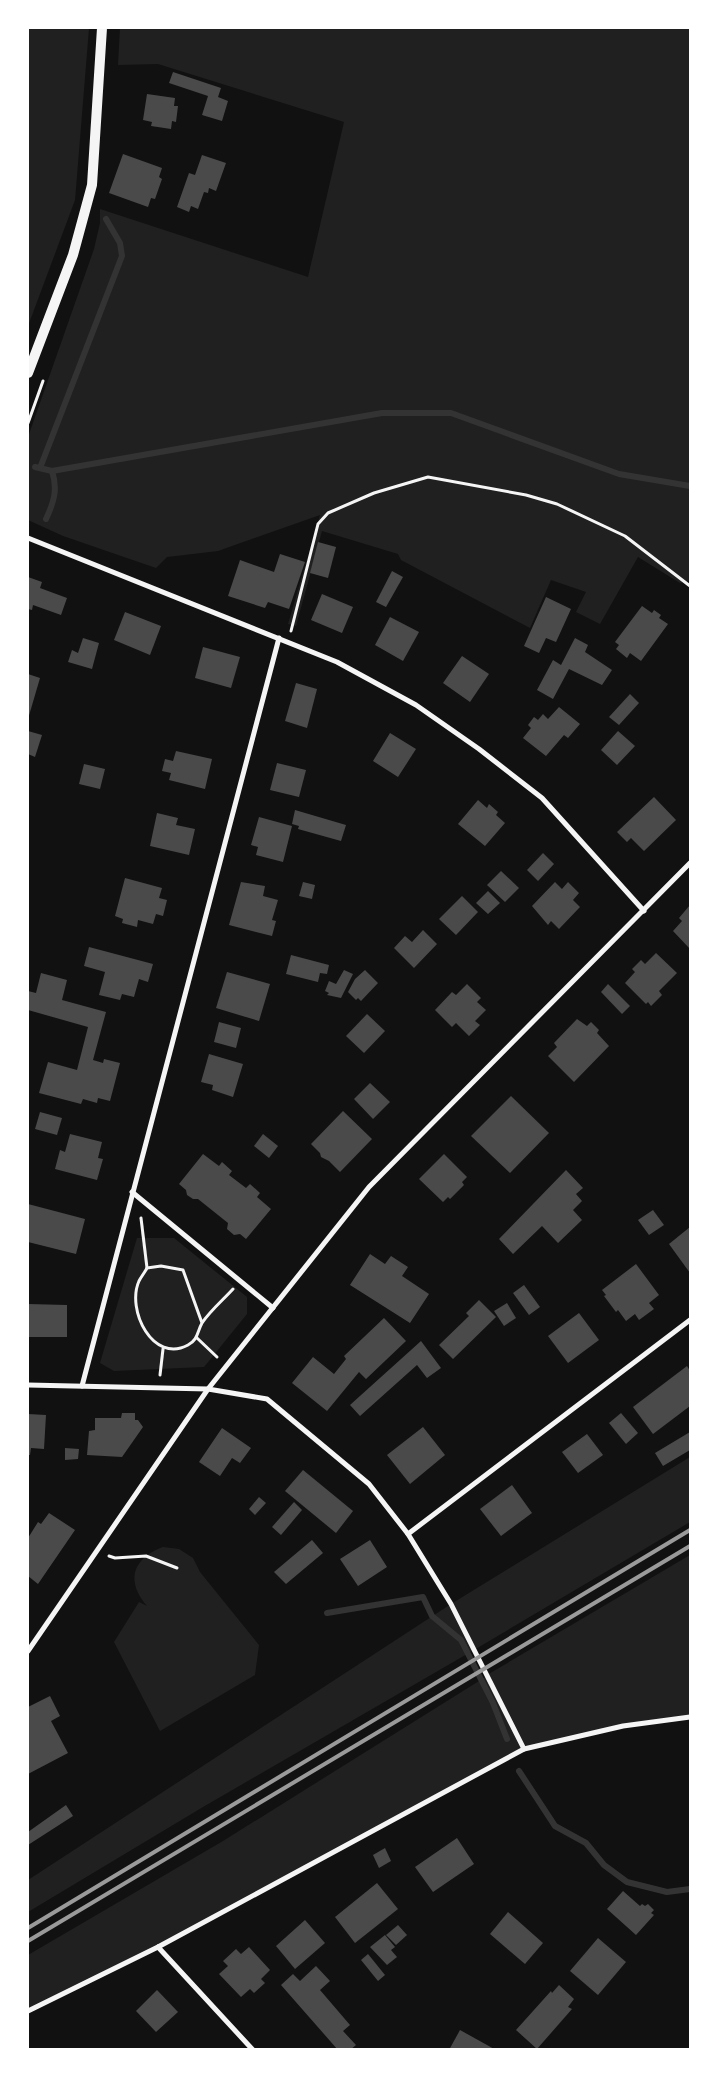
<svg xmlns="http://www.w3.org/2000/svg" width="718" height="2077" viewBox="0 0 718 2077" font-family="'Roboto Condensed',sans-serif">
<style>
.green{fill:#202020}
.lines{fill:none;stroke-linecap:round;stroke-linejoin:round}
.stream{stroke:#333;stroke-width:6}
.building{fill:#4a4a4a}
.path{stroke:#f5f5f5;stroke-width:3}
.minor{stroke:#f5f5f5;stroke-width:5}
.secondary{stroke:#f5f5f5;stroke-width:10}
.rail{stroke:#9a9a9a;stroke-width:4}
</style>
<rect width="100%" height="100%" fill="#111"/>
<g class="green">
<polygon points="28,28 89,28 75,200 28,326"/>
<polygon points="120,28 690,28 690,581 680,583 638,557 600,624 576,612 586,592 551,580 530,628 401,560 398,554 322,531 296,626 288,624 320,515 218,551 167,557 156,568 63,536 28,520 28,437 94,249 100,223 100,209 308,277 344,122 158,64 118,65"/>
<polygon points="137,1238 174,1238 247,1297 247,1314 204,1367 114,1371 100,1363"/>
<polygon points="690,1457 690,1522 474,1650 487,1675 690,1555 690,1717 623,1726 524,1749 158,1947 28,2011 28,1955 223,1841 487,1676 474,1650 203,1807 28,1912 28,1880 451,1604"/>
<path d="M 163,1547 L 179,1549 L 193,1558 L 200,1572 L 259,1645 L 255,1675 L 160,1731 L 114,1642 L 139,1602 L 147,1606 C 125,1581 133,1558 163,1547 Z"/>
</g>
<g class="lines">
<g class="stream">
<polyline points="35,467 52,471 382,413 451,413 619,474 690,486"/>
<polyline points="40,468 122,256 120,243 106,219"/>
<path d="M 46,519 C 54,502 58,489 52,471"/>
<polyline points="327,1613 423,1597 432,1616 461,1640 493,1703 507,1739"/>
<polyline points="519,1771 555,1826 586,1843 604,1865 627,1882 667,1892 690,1889"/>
</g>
</g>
<g class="building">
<polygon points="173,72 221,88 218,97 228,101 222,121 202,115 208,96 169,83"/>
<polygon points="147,94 175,98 174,106 178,106 176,122 172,121 171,129 151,126 152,122 143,120"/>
<polygon points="123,154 162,168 159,177 162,179 155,199 151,198 148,207 109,193"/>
<polygon points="202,155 226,163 216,191 209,188 208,193 204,192 198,209 191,206 189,212 177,207 189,173 195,175"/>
<polygon points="318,542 336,547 328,578 310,573"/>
<polygon points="280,554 305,562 289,609 268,602 265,608 228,596 240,560 274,572"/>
<polygon points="392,571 403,577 386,607 376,602"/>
<polygon points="28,577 42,582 40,588 67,598 61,615 33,605 32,610 28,609"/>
<polygon points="322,594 353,607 342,633 311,620"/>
<polygon points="546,597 571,609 556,642 546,638 539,653 524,646"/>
<polygon points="642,606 652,613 654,610 661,615 659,618 668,624 641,661 630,653 627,658 616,649 619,645 615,642"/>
<polygon points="125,612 161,626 150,655 114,640"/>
<polygon points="390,617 419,632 403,661 375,645"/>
<polygon points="83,638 99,643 92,669 68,662 72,650 78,653"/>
<polygon points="575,638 588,645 585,652 612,670 602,685 569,669 553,699 537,690 553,660 561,665"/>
<polygon points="203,647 240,657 231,688 195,678"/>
<polygon points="462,656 489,674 470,702 443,683"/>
<polygon points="28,674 40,678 28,719"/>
<polygon points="296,683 317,689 307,728 285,721"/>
<polygon points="630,694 639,703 619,725 609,717"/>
<polygon points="559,707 580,724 568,738 564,735 546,756 523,738 531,728 528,725 534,717 538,720 543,714 548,719"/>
<polygon points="28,731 42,735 35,757 28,754"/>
<polygon points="618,731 635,746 617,765 601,750"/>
<polygon points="390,733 416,749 398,777 373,761"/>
<polygon points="176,751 212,759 205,789 169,780 171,773 162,771 165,759 173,761"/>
<polygon points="277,763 306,770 299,797 270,790"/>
<polygon points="84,764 105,769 100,789 79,784"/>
<polygon points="654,797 676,820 644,851 631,838 627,842 617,832"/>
<polygon points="478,800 487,808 489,804 498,812 496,815 505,823 485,846 458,824"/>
<polygon points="295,810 346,825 341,841 298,829 299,826 292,824"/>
<polygon points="157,813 178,818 176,825 195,829 189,855 150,846"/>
<polygon points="259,817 292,826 283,862 256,855 258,847 251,845"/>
<polygon points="543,853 554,864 538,881 527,870"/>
<polygon points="501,871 519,888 505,902 487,885"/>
<polygon points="125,878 162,888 159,898 167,900 163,916 156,914 153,924 138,920 137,927 122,923 123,919 115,916"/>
<polygon points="241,882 265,886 263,896 278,900 272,920 276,921 272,936 229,925"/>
<polygon points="303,882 315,885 312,899 299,896"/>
<polygon points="555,882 562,889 568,882 579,893 573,900 580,907 559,929 551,921 548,925 532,906"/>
<polygon points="488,891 500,903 488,914 476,903"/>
<polygon points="462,896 478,912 456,935 439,919"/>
<polygon points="690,905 690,949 673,931 682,921 679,918"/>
<polygon points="423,930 437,944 414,968 394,948 405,936 412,942"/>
<polygon points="89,947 153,964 148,982 139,979 134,997 122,994 120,1000 99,995 105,972 84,966"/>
<polygon points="656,953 677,973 659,991 662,995 651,1006 648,1002 646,1004 625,983 635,972 632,969 641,960 645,964"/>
<polygon points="291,955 329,965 327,974 320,973 318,982 286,974"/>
<polygon points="344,970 353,974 341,998 327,995 329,993 325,991 329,981 336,984"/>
<polygon points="365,970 378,983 361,1001 358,998 356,1000 348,992 355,979"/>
<polygon points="227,972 270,984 259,1021 216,1008"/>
<polygon points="41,973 67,980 62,1000 106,1012 93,1060 103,1063 104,1059 120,1063 110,1101 98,1098 97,1103 83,1099 81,1104 39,1093 48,1062 77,1070 88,1027 28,1010 28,991 36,993"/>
<polygon points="467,984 481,998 477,1002 486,1010 475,1021 480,1025 469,1036 456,1023 452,1027 435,1010 452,992 456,995"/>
<polygon points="608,984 630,1006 622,1014 601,992"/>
<polygon points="367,1014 385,1031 364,1053 346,1036"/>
<polygon points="577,1019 587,1026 591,1022 599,1030 597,1033 609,1046 574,1082 548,1056 557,1047 554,1043"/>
<polygon points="219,1022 241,1028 236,1048 214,1042"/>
<polygon points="209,1054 243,1064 233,1097 212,1090 213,1085 201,1082"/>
<polygon points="370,1083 390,1102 373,1119 354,1099"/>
<polygon points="511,1096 549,1133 510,1173 471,1136"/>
<polygon points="343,1111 372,1139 340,1172 329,1161 321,1157 320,1153 311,1144"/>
<polygon points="40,1112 62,1118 57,1135 35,1129"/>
<polygon points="70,1134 102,1142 98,1158 103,1159 97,1180 55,1169 60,1150 65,1152"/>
<polygon points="263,1134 278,1146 269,1158 254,1146"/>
<polygon points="203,1154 219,1166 222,1162 232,1171 229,1175 246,1188 250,1184 260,1193 257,1197 271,1209 246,1239 240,1234 234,1235 227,1229 228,1223 198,1199 193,1199 187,1195 186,1190 179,1184"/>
<polygon points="444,1154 467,1177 462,1182 464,1185 450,1199 448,1197 443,1202 419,1179"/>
<polygon points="566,1170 583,1188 576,1194 582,1201 573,1210 582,1220 558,1243 542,1226 513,1254 499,1239"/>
<polygon points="28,1204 85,1219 76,1254 28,1242"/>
<polygon points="653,1210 664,1225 649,1235 638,1220"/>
<polygon points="690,1227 690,1273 669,1244"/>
<polygon points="370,1254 385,1264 391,1256 408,1267 402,1276 429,1294 410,1323 350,1285"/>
<polygon points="636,1264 659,1295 649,1303 654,1309 639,1320 635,1314 626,1321 618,1310 616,1312 604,1296 606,1295 602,1290"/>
<polygon points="524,1285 540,1307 529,1315 513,1293"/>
<polygon points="479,1300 496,1317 453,1359 439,1345 469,1316 466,1313"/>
<polygon points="507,1303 516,1318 504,1326 494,1311"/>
<polygon points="28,1304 67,1305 67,1337 28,1337"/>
<polygon points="579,1313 599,1340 568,1363 548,1336"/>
<polygon points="384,1318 406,1341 366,1379 359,1372 327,1411 292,1383 313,1357 334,1374 346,1359 344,1356"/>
<polygon points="421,1341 441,1368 427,1378 417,1365 360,1416 350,1405"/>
<polygon points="687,1366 690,1371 690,1406 653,1434 633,1407"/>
<polygon points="122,1413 135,1413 135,1420 138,1420 143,1427 122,1457 87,1455 89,1431 95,1430 95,1418 121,1418"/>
<polygon points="621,1413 638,1433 626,1444 609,1423"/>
<polygon points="28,1414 46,1415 44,1449 31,1448 30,1455 28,1455"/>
<polygon points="423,1427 445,1455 410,1484 387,1455"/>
<polygon points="222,1428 251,1448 240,1463 232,1458 220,1476 199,1462"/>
<polygon points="690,1432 690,1450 663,1466 655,1453"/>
<polygon points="587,1434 603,1455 578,1473 562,1452"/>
<polygon points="65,1448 79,1449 78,1459 65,1460"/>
<polygon points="303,1470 353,1511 336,1533 285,1491"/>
<polygon points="512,1485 532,1513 501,1536 480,1509"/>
<polygon points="259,1497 266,1503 255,1515 249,1509"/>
<polygon points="294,1502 302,1510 281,1535 272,1527"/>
<polygon points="49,1513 75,1530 38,1584 28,1576 28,1538 38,1522 41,1524"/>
<polygon points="312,1540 323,1553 286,1584 274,1572"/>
<polygon points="370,1540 387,1567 358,1586 340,1559"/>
<polygon points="50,1696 60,1716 51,1721 68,1753 28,1774 28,1707"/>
<polygon points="66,1805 73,1816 28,1845 28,1832"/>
<polygon points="457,1838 474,1864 433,1892 415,1867"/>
<polygon points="385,1848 391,1861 379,1868 373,1855"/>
<polygon points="377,1883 398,1909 355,1943 335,1917"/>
<polygon points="623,1891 640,1906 642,1904 645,1906 648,1904 654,1910 651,1913 654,1915 636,1935 607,1909"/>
<polygon points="508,1912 543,1943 525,1964 490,1934"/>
<polygon points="305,1920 325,1943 295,1969 276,1946"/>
<polygon points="398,1925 407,1935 396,1945 386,1935"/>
<polygon points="385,1935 395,1947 391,1950 397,1957 387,1965 370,1947"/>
<polygon points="598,1938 626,1962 598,1995 570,1971"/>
<polygon points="249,1947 270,1970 261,1979 265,1983 254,1993 250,1989 241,1997 219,1974 228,1966 223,1961 236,1949 241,1954"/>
<polygon points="368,1954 385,1975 378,1981 361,1960"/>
<polygon points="316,1966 330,1981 320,1990 350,2025 343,2031 356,2045 350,2050 338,2050 281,1985 293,1974 300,1981"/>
<polygon points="559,1985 574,1999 568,2007 572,2009 537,2049 516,2030 551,1991 552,1993"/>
<polygon points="157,1990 178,2012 156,2032 136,2011"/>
<polygon points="460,2030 496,2050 449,2050"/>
</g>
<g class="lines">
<g class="path">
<polyline points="28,423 43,381"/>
<polyline points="291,631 318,524 328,513 374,493 428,477 526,495 557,504 625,536 690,586"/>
<polyline points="141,1218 147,1268"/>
<path d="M 202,1323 L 183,1270 L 161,1266 L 147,1268 C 145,1272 141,1277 139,1281 C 126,1310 153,1364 188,1345 C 198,1340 197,1332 202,1323 C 210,1311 223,1300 233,1289"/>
<polyline points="197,1338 217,1357"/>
<polyline points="160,1375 163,1349"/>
<polyline points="109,1556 115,1558 146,1556 177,1568"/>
</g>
<g class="minor">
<polyline points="28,538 337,662 416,705 479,749 542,798 644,911"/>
<polyline points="132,1192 273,1308"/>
<polyline points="28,1385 208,1389 267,1399 369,1484 408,1534 451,1604 524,1749"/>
<polyline points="82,1386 279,638"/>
<polyline points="408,1534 690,1320"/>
<polyline points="28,1651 208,1389 369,1187 690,863"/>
<polyline points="158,1947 253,2050"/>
<polyline points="28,2011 158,1947 524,1749 623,1726 690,1717"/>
</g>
<polyline class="secondary" points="28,373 73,255 92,185 102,28"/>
<g class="rail">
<polyline points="28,1928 690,1530"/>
<polyline points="28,1941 690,1546"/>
</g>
</g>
<rect width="718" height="2077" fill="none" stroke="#ffffff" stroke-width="58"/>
</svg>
